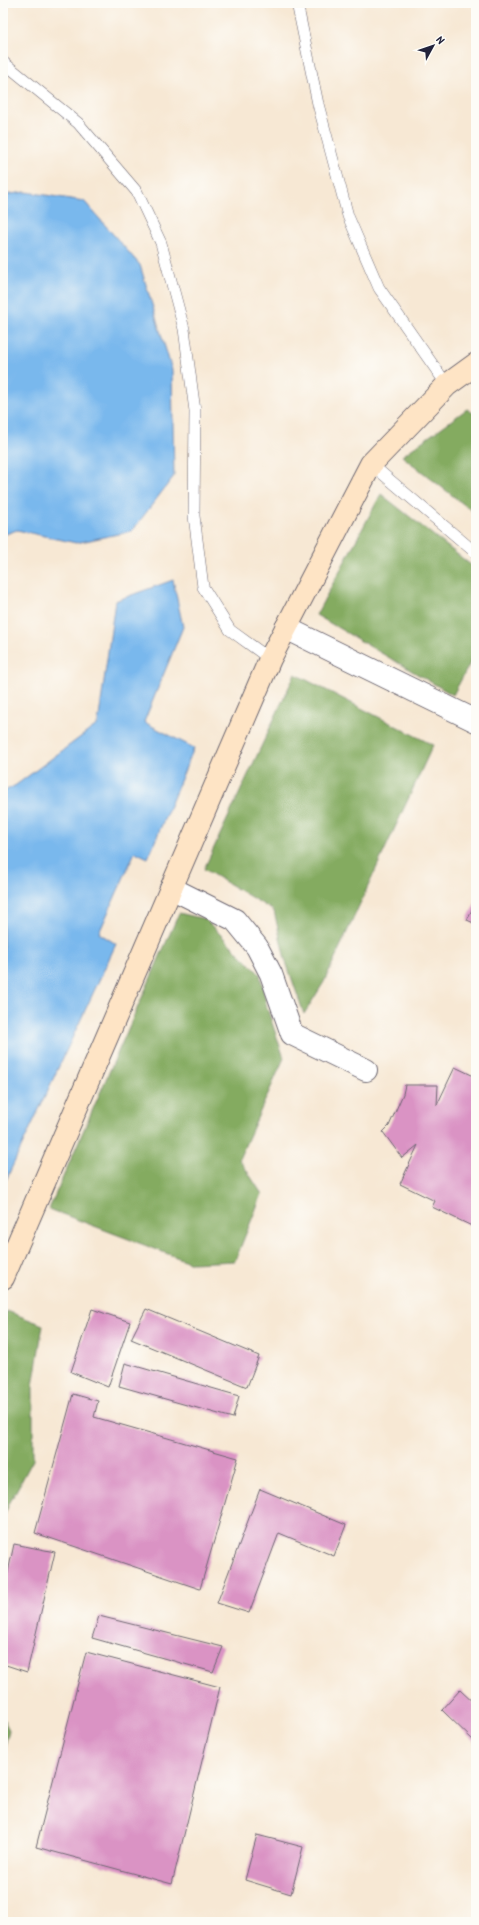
<svg xmlns="http://www.w3.org/2000/svg" width="479" height="1925" viewBox="0 0 479 1925" font-family="'Patrick Hand',sans-serif">
<style>
.forest{fill:#84ab61;stroke:#53664e}
.water{fill:#79b8ed;stroke:#4e6d94}
.building{fill:#da93c4}
.lines{fill:none;stroke-linecap:round;stroke-linejoin:round}
.lane-casing{stroke:#6d6771;stroke-width:12}
.street-casing{stroke:#6d6771;stroke-width:24}
.secondary-casing{stroke:#6d6771;stroke-width:24}
.lane{stroke:#fff;stroke-width:11}
.street{stroke:#fff;stroke-width:22}
.secondary{stroke:#fee4c5;stroke-width:22}
</style>
<rect width="100%" height="100%" fill="#fdfcf7"/>
<filter id="ink" filterUnits="userSpaceOnUse"><feTurbulence type="fractalNoise" baseFrequency=".025" numOctaves="2"/><feDisplacementMap in="SourceGraphic" scale="8" xChannelSelector="R" yChannelSelector="G"/><feConvolveMatrix kernelMatrix="1 2 1 2 8 2 1 2 1" color-interpolation-filters="sRGB"/></filter>
<filter id="wash" filterUnits="userSpaceOnUse"><feTurbulence type="fractalNoise" baseFrequency=".012" numOctaves="4" result="noise"/><feDisplacementMap in="SourceGraphic" scale="16" xChannelSelector="R" yChannelSelector="G"/><feGaussianBlur stdDeviation="0.9" result="paint"/><feColorMatrix in="noise" values="0 0 0 0 0 0 0 0 0 0 0 0 0 0 0 0 0 1.4 0 .05"/><feComposite in="paint" operator="in"/></filter>
<g filter="url(#wash)">
<rect width="100%" height="100%" fill="#f7e8d4"/>
<g class="forest">
<polygon points="467,409 476,415 476,514 402,456"/>
<polygon points="381,494 476,569 476,652 453,695 316,615"/>
<polygon points="295,674 433,745 324,982 304,1014 285,959 274,911 204,869"/>
<polygon points="179,913 205,919 260,974 267,1008 284,1058 239,1159 262,1194 235,1261 192,1263 49,1209"/>
<polygon points="7,1311 43,1325 33,1386 33,1460 9,1504 3,1519 3,1320"/>
<polygon points="3,1718 9,1730 3,1754"/>
</g>
<g class="water">
<polygon points="26,192 84,201 140,265 172,370 174,476 132,531 76,543 17,530 3,535 3,195"/>
<polygon points="173,580 183,627 144,722 194,748 148,858 135,852 99,933 116,944 6,1180 3,1179 3,792 16,785 98,724 115,601"/>
</g>
<g id="blocks">
<g class="building">
<polygon points="476,901 476,924 467,920"/>
<polygon points="455,1067 476,1077 476,1228 432,1207 435,1201 400,1184 418,1145 402,1158 383,1132 389,1126 403,1094 405,1085 438,1085 437,1105"/>
<polygon points="92,1309 130,1322 108,1387 71,1372"/>
<polygon points="146,1309 259,1356 247,1387 131,1339"/>
<polygon points="125,1363 239,1396 233,1418 119,1386"/>
<polygon points="73,1394 98,1401 94,1417 238,1458 200,1589 35,1533"/>
<polygon points="260,1489 346,1525 334,1556 279,1533 249,1613 217,1603"/>
<polygon points="14,1544 55,1552 27,1672 3,1664 3,1596"/>
<polygon points="99,1616 223,1647 213,1672 92,1638"/>
<polygon points="86,1652 220,1687 172,1884 36,1847"/>
<polygon points="460,1690 476,1705 476,1743 442,1710"/>
<polygon points="257,1835 303,1847 291,1894 245,1880"/>
</g>
</g>
</g>
<g filter="url(#ink)">
<use href="#blocks" fill-opacity="0" stroke="#6d6771" stroke-width="1"/>
<g class="lines">
<defs>
<g id="lane">
<polyline points="297,3 318,104 348,216 379,288 447,385"/>
<polyline points="3,62 78,123 137,192 161,243 184,329 195,411 194,516 203,587 230,630 270,659"/>
<polyline points="371,464 476,553"/>
</g>
<g id="street">
<polyline points="286,628 476,721"/>
<polyline points="171,888 235,920 257,947 271,974 292,1034 366,1070"/>
</g>
<polyline id="secondary" points="3,1278 270,659 371,464 447,385 476,364"/>
</defs>
<use href="#lane" class="lane-casing"/>
<use href="#street" class="street-casing"/>
<use href="#secondary" class="secondary-casing"/>
<use href="#lane" class="lane"/>
<use href="#street" class="street"/>
<use href="#secondary" class="secondary"/>
</g>
</g>
<rect width="479" height="1925" fill="none" stroke="#fdfcf7" stroke-width="16"/>
<g transform="translate(433 46) rotate(50)" stroke="#fdfcf7" stroke-width="3" paint-order="stroke">
<path d="M0-3L7 15L0 10L-7 15Z" fill="#22223b"/>
<text y="-6" font-size="11" font-weight="bold" text-anchor="middle" fill="#22223b">N</text>
</g>
</svg>
